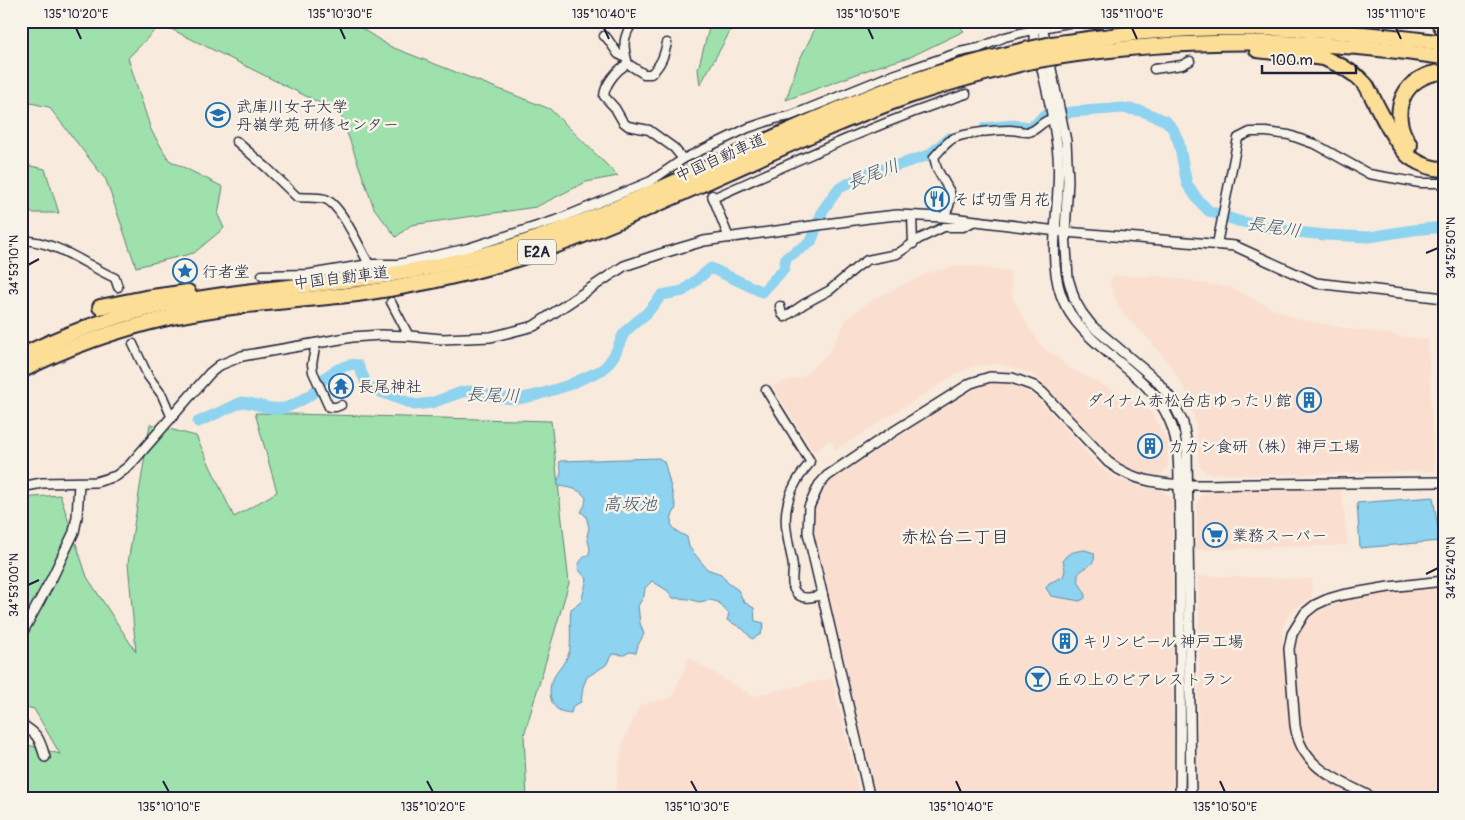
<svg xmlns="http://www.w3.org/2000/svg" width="1465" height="820" viewBox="0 0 1465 820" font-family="Pangolin,'Klee One',sans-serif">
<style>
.built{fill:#fadfd0}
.green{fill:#9ee1ac;stroke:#608274}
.water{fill:#8ed3ef;stroke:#638ca7}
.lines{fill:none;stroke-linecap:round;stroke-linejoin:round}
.river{stroke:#8ed3ef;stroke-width:11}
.minor-tunnel{stroke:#cdc2bd;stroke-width:8;stroke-dasharray:8 4;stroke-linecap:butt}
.minor-casing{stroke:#22223b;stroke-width:11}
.tertiary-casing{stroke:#22223b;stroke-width:12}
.motorway-casing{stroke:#22223b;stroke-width:18}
.minor{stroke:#f7f3e8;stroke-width:8}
.tertiary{stroke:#f7f3e8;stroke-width:9}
.motorway{stroke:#fcde96;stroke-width:14}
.motorway-bridge-casing{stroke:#22223b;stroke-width:18;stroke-linecap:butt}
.motorway-bridge{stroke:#fcde96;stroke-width:14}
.ticks{fill:none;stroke:#22223b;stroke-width:2}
.labels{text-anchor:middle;stroke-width:5;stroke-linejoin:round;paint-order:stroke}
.shield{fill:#f7f3e8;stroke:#62616f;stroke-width:1}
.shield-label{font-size:15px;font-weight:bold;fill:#22223b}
.poi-label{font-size:16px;fill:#22223b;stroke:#f7f3e8;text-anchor:start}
.street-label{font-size:16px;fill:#22223b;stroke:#f7f3e8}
.water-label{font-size:18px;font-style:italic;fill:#425771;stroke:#f7f3e8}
.neighbourhood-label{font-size:18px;fill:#22223b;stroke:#f7f3e8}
.neatline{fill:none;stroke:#22223b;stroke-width:2}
.ticks-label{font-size:12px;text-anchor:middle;fill:#22223b}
</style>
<rect width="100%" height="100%" fill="#f8eadd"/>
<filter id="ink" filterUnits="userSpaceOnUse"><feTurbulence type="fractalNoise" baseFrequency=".02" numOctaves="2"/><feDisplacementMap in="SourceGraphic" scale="10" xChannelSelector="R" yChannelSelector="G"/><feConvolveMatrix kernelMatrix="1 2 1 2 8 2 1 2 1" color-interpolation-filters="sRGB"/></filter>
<g filter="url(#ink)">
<g class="built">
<polygon points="960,265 1010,271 1012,297 1025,321 1042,347 1057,357 1070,369 1114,390 1148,409 1153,415 1168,442 1168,467 1159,476 1142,474 1121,466 1036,376 1023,370 997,364 977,366 959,372 836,450 830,440 814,452 772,385 802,377 828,354 848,317 878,297 928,273"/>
<polygon points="1114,276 1161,276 1232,288 1263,304 1297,319 1351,329 1428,340 1434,471 1260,475 1207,473 1199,465 1196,426 1190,398 1170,365 1146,336 1122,313 1111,287 1110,280"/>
<polygon points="1444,332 1444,473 1437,473 1437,337"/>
<polygon points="992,383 1008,383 1022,388 1034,395 1099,466 1115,478 1144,488 1161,489 1172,500 1173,799 877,799 813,527 817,501 831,480 974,388"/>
<polygon points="1341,489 1348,545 1196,550 1197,502 1203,494 1208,490"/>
<polygon points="1198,576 1312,579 1312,597 1290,612 1282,630 1290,727 1295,744 1304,761 1317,774 1364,799 1197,799 1199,649"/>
<polygon points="1444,584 1444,799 1386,799 1332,772 1319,764 1311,754 1303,741 1296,695 1295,662 1297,636 1305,622 1322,609 1350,599"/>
<polygon points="689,658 753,696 832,678 861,799 614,799 623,743 640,705 672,697"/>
</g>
<g class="green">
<polygon points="21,21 350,21 389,46 550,109 618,176 586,182 536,207 411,225 396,237 374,208 340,113 161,24 128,58 151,130 169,160 223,187 218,215 224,228 194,253 136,267 106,180 49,107 21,101"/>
<polygon points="711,21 736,21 700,85 698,69"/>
<polygon points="819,21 954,21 964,31 910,57 876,67 786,100 798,63"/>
<polygon points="21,164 45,169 59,213 21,213"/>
<polygon points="255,413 551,421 569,583 524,735 527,799 21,799 21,743 60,754 34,709 21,706 21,498 60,495 87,577 136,652 128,563 150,424 196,436 234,517 277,492"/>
</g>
<g class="water">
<path d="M 659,458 L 664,462 L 666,468 L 676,508 L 672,516 L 671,524 L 676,531 L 687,537 L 689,547 L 707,569 L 721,574 L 728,583 L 738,590 L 744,602 L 754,608 L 755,621 L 764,623 L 761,634 L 752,639 L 743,629 L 727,620 L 729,614 L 718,602 L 710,600 L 699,602 L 689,599 L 673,598 L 668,591 L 652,581 L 645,588 L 644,596 L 638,606 L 640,623 L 644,634 L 638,645 L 636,653 L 630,652 L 624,655 L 612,654 L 606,665 L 587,677 L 583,687 L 581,702 L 573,706 L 571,713 C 561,712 554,710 551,699 C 546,677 562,671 569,653 C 572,645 569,621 571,609 L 581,602 L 587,579 L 578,569 C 579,561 582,558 589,554 L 590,549 L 587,536 L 589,528 L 586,516 L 581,512 L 585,505 L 586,498 C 579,488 570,488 559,486 L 557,482 C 558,479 561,476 561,473 C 562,469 558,466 560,461 Z"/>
<polygon points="1433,497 1440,541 1360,548 1357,503"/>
<path d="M 1085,550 L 1094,553 C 1099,573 1063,564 1085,592 L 1085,598 L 1080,601 L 1051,596 L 1046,588 L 1049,583 L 1063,577 L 1065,570 L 1063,560 C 1068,552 1076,551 1085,550 Z"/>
</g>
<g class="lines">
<g class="river">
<polyline points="985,128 1014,125 1029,127 1036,124 1043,116 1072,112 1122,108 1142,111 1166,121 1173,129 1179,143 1187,184 1198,200 1209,211 1238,221 1288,231 1325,235 1369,237 1413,230 1444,227"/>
<path d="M 198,422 L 242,402 C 257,403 269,411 284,408 C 292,406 309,397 315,391 C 318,389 319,384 321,382 C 329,373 347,362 358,365 L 368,387 L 415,405 L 431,403 L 462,392 L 470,391 L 502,398 L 518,399 L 537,395 L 566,386 L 602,370 L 608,364 L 615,354 L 623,335 L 628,329 L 647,313 L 662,295 L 683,291 L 711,268 L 762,292 L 784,269 L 786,258 L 811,242 L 823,210 L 838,189 L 872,171 L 889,168 L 929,155 L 949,138"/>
</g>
<polyline class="minor-tunnel" points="683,159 712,195"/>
<defs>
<g id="minor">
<polyline points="604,36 607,38 618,54 626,58"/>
<path d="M 667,43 C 664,56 661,65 651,74 L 644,74 L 628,64 C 617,69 605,84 604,96 L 615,108 L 623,122 L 628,126 L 649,130 L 674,148 L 683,159"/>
<path d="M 628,64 C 623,46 622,37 634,21"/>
<polyline points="1154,69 1182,65 1190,61"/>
<path d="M 236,141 L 267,168 L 297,197 C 306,198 317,197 325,199 C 341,204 360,249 369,264"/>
<polyline points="712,195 729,238"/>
<path d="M 713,198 C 796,161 879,122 966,94"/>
<polyline points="912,216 913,244"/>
<path d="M 944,217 L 949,206 L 951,197 L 950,192 L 937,169 L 934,157 C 940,151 946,142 954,138 C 966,133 995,130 1009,130 C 1015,130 1022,132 1029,132 C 1038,130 1042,120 1052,119"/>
<path d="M 21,240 C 59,242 82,263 115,278 L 118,287"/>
<polyline points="1217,244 1238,138 1250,132 1266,132 1289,135 1317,145 1369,174 1420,183 1444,183"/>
<polyline points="262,275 309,274 369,264 398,264 468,248 559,219 651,181 683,159 748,128 775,119 790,116 884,78 960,52 979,48 1005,37 1032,30 1073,22 1103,24 1128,21"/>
<polyline points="391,302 409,336"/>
<polyline points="780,306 782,314 785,317 804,304 830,290 857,267 867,260 897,254 919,239 944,227 963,227 975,221"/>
<polyline points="316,343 312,364 313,372 329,407 336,407 341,405"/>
<polyline points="133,344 148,376 162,395 172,418"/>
<path d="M 766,390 L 810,461 L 809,464 C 792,484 782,507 787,533 C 788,544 792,556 793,567 C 793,578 789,589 800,596 C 807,600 815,596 823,595"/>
</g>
<g id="tertiary">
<path d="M 1031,21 C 1040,65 1054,110 1058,155 C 1062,201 1046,252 1061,295 C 1080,348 1147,368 1169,419 C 1179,441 1179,464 1179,488 C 1180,511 1180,535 1180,558 C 1180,638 1181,719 1180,799"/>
<polyline points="1041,21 1066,141 1068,181 1065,232 1068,278 1075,301 1082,313 1092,326 1156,380 1172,400 1183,423 1187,445 1191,799"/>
<polyline points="21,487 42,483 96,482 116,476 129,466 210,373 220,365 242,356 352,337 381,335 409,336 442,339 491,337 534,326 624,266 660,254 704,241 869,218 897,215 944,217 1065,232 1235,246 1316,283 1444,298"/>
<polyline points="21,635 52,578 74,532 77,517 79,483"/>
<path d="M 21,724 C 39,735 39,738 45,757"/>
<path d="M 870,799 L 808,533 L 809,507 L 819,485 L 827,476 L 877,442 L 971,383 L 990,377 L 1012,378 L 1034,386 L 1043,393 L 1108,462 C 1121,472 1134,478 1150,481 C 1184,488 1221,484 1256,484 C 1319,483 1381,483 1444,482"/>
<path d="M 1375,799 C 1339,780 1301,769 1295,725 L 1289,649 L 1292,634 L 1305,613 L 1315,605 L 1328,599 L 1342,595 L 1389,587 L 1444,581"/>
</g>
<g id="motorway">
<polyline points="1438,21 1444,30"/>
<path d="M 1052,44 C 1083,40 1115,35 1146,32 C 1246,23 1345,30 1444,43"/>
<path d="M 1257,50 L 1324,58 L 1343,67 L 1358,77 L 1366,85 C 1376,103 1396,147 1411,158 C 1420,164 1433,169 1444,169"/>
<path d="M 1056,57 C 1185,37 1314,38 1444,57"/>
<path d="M 1410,145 C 1387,113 1403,74 1444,72"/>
<polyline points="100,307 145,298 188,292"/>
<path d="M 21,356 C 61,336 102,320 146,309 C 204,295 265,290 325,283 C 383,277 441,267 497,251 C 628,212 749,143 876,94 C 925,75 977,61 1029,49"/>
<path d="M 21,371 C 69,346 119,329 172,317 C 233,304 295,301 357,294 C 407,287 456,277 504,263 C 644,220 771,145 909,96 C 949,82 991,71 1032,61"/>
</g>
</defs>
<use href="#minor" class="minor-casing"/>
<use href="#tertiary" class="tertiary-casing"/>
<use href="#motorway" class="motorway-casing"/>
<use href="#minor" class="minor"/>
<use href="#tertiary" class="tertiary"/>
<use href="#motorway" class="motorway"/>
<defs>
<g id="motorway-bridge">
<polyline points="1029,49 1052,44"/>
<polyline points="1032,61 1056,57"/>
</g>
</defs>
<use href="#motorway-bridge" class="motorway-bridge-casing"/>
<use href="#motorway-bridge" class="motorway-bridge"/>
</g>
</g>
<path class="ticks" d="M 76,28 L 81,39M 340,28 L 345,39M 604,28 L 609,39M 868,28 L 873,39M 1132,28 L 1137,39M 1396,28 L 1401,39M 1426,253 L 1438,248M 28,265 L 39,259M 1426,574 L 1438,568M 28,585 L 39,580M 163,781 L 169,792M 427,781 L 433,792M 691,781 L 697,792M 956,781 L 961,792M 1220,781 L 1225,792"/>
<defs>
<symbol id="university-ring" viewBox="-11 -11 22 22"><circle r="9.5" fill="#f7f3e8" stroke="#1f6fb2" stroke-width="1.5"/><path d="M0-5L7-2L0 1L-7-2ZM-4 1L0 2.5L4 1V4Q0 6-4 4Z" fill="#1f6fb2"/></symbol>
<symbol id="restaurant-ring" viewBox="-11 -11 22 22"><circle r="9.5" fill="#f7f3e8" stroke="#1f6fb2" stroke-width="1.5"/><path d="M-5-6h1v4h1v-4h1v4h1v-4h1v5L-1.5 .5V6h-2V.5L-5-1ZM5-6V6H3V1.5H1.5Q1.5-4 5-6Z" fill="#1f6fb2"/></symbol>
<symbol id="sight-ring" viewBox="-11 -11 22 22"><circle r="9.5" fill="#f7f3e8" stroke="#1f6fb2" stroke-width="1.5"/><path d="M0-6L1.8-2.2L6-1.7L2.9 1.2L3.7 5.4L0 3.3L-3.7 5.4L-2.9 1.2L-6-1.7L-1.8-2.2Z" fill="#1f6fb2"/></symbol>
<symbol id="temple-ring" viewBox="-11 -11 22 22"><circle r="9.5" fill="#f7f3e8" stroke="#1f6fb2" stroke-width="1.5"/><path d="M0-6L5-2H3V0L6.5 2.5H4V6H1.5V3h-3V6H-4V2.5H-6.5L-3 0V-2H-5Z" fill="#1f6fb2"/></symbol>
<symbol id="building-ring" viewBox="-11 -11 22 22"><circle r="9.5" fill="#f7f3e8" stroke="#1f6fb2" stroke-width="1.5"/><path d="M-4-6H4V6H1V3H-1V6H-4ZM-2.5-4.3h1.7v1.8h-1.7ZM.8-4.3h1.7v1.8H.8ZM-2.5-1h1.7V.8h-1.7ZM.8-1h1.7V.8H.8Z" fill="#1f6fb2"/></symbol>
<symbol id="supermarket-ring" viewBox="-11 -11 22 22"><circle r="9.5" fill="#f7f3e8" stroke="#1f6fb2" stroke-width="1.5"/><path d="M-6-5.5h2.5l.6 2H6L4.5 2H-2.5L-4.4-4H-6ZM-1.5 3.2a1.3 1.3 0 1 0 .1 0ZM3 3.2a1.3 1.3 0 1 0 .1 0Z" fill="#1f6fb2"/></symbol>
<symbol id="bar-ring" viewBox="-11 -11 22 22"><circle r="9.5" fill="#f7f3e8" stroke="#1f6fb2" stroke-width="1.5"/><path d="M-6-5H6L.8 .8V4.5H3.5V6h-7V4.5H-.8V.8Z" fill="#1f6fb2"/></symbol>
</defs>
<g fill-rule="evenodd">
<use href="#university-ring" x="204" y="101" width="28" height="28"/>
<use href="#restaurant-ring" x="923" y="185" width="28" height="28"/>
<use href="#sight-ring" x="171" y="257" width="28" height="28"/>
<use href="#temple-ring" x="327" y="372" width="28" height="28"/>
<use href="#building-ring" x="1295" y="386" width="28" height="28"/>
<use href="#building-ring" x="1136" y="432" width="28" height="28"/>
<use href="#supermarket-ring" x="1201" y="521" width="28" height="28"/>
<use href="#building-ring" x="1051" y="627" width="28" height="28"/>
<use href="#bar-ring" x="1024" y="665" width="28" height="28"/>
</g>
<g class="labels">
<rect class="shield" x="518" y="239.5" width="38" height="25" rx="4"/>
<g class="shield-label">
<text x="537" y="257">E2A</text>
</g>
<g class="poi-label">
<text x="236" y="112">武庫川女子大学<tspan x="236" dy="18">丹嶺学苑 研修センター</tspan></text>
<text x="954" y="205">そば切雪月花</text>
<text x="202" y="277">行者堂</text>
<text x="358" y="392">長尾神社</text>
<text x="1292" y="406" text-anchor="end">ダイナム赤松台店ゆったり館</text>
<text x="1168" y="452">カカシ食研（株）神戸工場</text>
<text x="1232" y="541">業務スーパー</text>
<text x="1082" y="647">キリンビール 神戸工場</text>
<text x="1056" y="685">丘の上のビアレストラン</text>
</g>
<g class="street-label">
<text transform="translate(720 157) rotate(-24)" y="6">中国自動車道</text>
<text transform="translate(341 277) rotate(-7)" y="6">中国自動車道</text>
</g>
<g class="water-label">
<text transform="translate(873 174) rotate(-21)" y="6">長尾川</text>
<text transform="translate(1274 227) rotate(9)" y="6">長尾川</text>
<text transform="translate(493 395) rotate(2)" y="6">長尾川</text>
<text x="630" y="510">高坂池</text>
</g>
<g class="neighbourhood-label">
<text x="955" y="543">赤松台二丁目</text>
</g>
</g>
<rect width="1465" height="820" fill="none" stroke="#f7f3e8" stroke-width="55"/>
<path d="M1262 65v8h94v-8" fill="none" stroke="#22223b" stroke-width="2.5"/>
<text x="1270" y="65" font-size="15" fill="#22223b" stroke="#f7f3e8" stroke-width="4" paint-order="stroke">100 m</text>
<rect x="28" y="28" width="1410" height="764" class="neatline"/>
<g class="ticks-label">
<text x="76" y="18">135°10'20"E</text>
<text x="340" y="18">135°10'30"E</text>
<text x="604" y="18">135°10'40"E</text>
<text x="868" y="18">135°10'50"E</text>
<text x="1132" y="18">135°11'00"E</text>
<text x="1396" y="18">135°11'10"E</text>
<text transform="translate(1451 248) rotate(-90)" y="4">34°52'50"N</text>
<text transform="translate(14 265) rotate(-90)" y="4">34°53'10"N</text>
<text transform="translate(1451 568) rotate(-90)" y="4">34°52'40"N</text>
<text transform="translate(14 585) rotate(-90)" y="4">34°53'00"N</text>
<text x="169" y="811">135°10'10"E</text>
<text x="433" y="811">135°10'20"E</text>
<text x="697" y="811">135°10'30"E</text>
<text x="961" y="811">135°10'40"E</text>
<text x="1225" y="811">135°10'50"E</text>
</g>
</svg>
